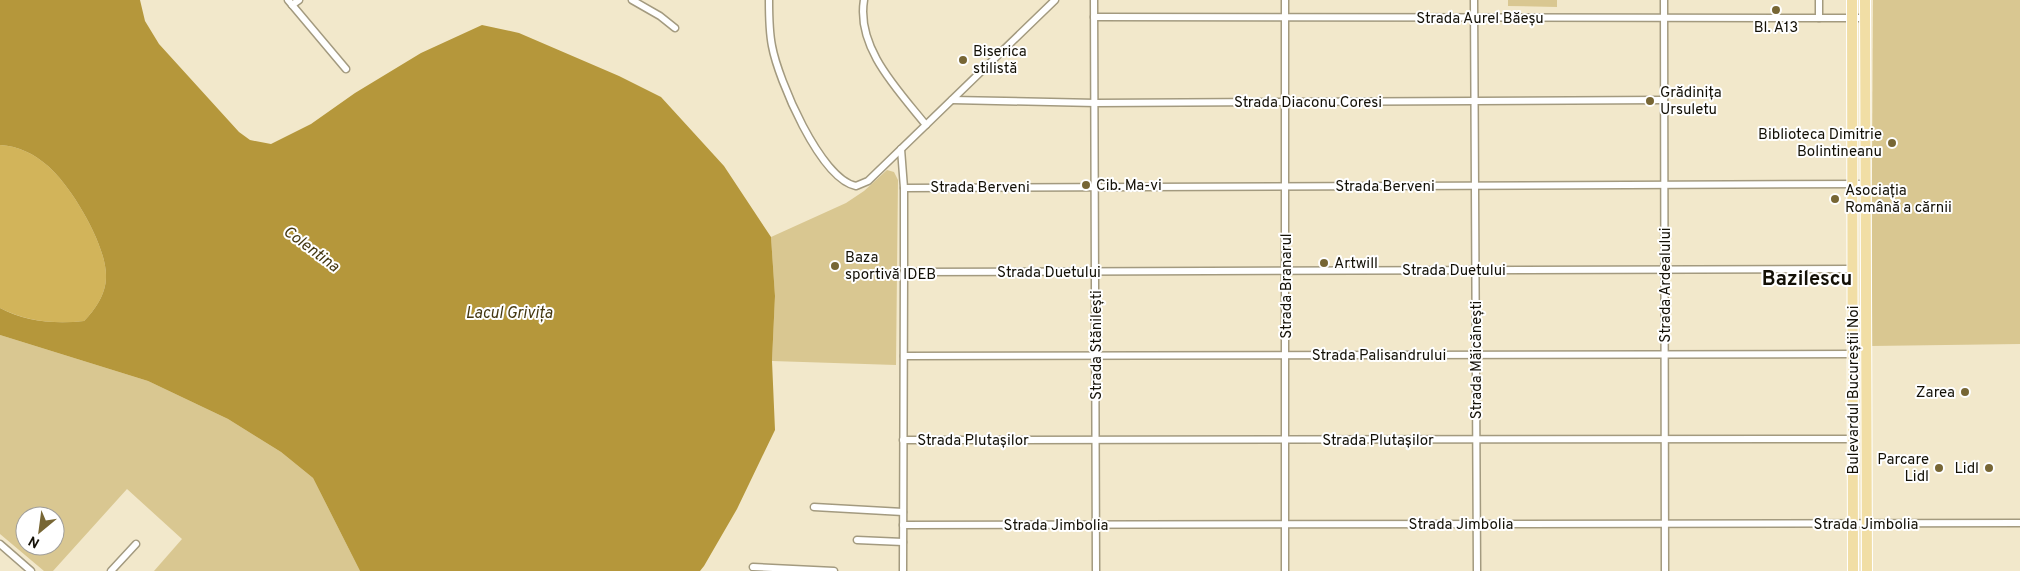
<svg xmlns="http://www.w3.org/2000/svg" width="2020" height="571" viewBox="0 0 2020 571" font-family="Overpass,sans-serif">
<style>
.green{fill:#d9c791;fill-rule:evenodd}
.forest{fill:#d2b45a}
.water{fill:#b5973b}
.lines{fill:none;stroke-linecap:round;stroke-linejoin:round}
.minor-casing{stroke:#a39a7f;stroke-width:9}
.primary-casing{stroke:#fff;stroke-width:12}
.minor{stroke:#fff;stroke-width:6}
.primary{stroke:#f1dea5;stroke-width:10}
.poi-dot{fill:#776634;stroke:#fff;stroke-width:2}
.labels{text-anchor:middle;stroke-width:4;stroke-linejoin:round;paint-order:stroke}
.street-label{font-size:15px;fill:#131006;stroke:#fff}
.poi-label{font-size:15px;fill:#131006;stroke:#fff;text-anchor:start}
.water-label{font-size:16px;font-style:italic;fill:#443710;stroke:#fff}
.district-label{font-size:20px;font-weight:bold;fill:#131006;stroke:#fff}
</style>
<rect width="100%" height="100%" fill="#f2e8cb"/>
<g class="green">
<polygon points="1508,0 1557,0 1557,7 1508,6"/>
<polygon points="1873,0 2020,0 2020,344 1871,346"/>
<polygon points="887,170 894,172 898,180 896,365 772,361 775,296 771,237 846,203 864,191"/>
<path d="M 0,335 L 148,381 L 228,419 L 281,452 L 313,478 L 360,571 L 154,571 L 182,539 L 127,489 L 53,571 L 44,571 L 0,534 ZM 25,516 L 55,516 L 55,546 L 25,546 Z"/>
</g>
<path class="forest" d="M 0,145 C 19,146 34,154 48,166 C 72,187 107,246 106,277 C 106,294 95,310 84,321 C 56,324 26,322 0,308 Z"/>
<path class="water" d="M 0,0 L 140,0 L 145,21 L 159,44 L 239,132 L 250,140 L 271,144 L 311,124 L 355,93 L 421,53 L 482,25 L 519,33 L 619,76 L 661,97 L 724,166 L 771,237 L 775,296 L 772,361 L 775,430 L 737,509 L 704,566 L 700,571 L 360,571 L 313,478 L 281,452 L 228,419 L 148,381 L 0,335 L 0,308 C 25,322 56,324 84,321 C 95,310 106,294 106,277 C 107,246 72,187 48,166 C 34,154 19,146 0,145 Z"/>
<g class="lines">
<defs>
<g id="minor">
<polyline points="288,0 346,69"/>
<polyline points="632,0 660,16 675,28"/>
<path d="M 769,0 C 769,15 769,31 772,46 C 778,79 820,179 856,186 L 868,181 L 1055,0"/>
<path d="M 864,0 C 856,48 898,90 926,125"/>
<polyline points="1094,0 1096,571"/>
<polyline points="1474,0 1477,571"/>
<polyline points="1664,0 1665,571"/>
<polyline points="1819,0 1819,18"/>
<polyline points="292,5 299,0"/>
<polyline points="1094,17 1865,18"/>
<polyline points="952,100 1096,103 1664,100"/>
<polyline points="901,149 904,188 904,272 903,571"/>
<polyline points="904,188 1866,184"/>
<polyline points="904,272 1853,269"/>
<polyline points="904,356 1853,354"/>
<polyline points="903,440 1853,439"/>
<polyline points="814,507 903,512"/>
<polyline points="903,525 2020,523"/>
<polyline points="857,540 903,542"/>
<polyline points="0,544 31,571"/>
<polyline points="753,567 834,571"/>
<polyline points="111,571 136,544"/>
<polyline points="1285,571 1285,0"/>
</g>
<g id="primary">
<polyline points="1852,0 1853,571"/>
<polyline points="1865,0 1867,571"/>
</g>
</defs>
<use href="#minor" class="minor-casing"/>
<use href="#primary" class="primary-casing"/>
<use href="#minor" class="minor"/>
<use href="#primary" class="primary"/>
</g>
<g class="poi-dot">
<circle cx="1776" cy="10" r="5"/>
<circle cx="963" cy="60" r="5"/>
<circle cx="1650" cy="101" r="5"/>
<circle cx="1892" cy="143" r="5"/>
<circle cx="1086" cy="185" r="5"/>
<circle cx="1835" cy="199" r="5"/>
<circle cx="1324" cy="263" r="5"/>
<circle cx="835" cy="266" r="5"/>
<circle cx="1965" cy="392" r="5"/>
<circle cx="1939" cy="468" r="5"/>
<circle cx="1989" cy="468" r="5"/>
</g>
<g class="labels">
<g class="street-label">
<text x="1480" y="23">Strada Aurel Băeșu</text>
<text x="1308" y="107">Strada Diaconu Coresi</text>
<text x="1385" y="191">Strada Berveni</text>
<text x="980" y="192">Strada Berveni</text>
<text x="1454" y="275">Strada Duetului</text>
<text x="1049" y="277">Strada Duetului</text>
<text transform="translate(1665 285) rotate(-90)" y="5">Strada Ardealului</text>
<text transform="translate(1286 286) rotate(-90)" y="5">Strada Branarul</text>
<text transform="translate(1096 345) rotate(-90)" y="5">Strada Stănilești</text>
<text x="1379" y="360">Strada Palisandrului</text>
<text transform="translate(1476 360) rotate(-90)" y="5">Strada Măicănești</text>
<text transform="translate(1853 390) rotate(-90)" y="5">Bulevardul Bucureștii Noi</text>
<text x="973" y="445">Strada Plutașilor</text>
<text x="1378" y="445">Strada Plutașilor</text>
<text x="1461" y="529">Strada Jimbolia</text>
<text x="1866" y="529">Strada Jimbolia</text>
<text x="1056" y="530">Strada Jimbolia</text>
</g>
<g class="poi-label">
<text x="1776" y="32" text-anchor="middle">Bl. A13</text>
<text x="973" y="56">Biserica<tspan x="973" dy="17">stilistă</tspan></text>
<text x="1660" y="97">Grădinița<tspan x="1660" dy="17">Ursuletu</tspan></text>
<text x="1882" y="139" text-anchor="end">Biblioteca Dimitrie<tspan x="1882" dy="17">Bolintineanu</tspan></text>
<text x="1096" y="190">Cib. Ma-vi</text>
<text x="1845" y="195">Asociația<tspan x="1845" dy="17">Română a cărnii</tspan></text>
<text x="845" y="262">Baza<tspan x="845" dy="17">sportivă IDEB</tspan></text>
<text x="1334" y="268">Artwill</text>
<text x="1955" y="397" text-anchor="end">Zarea</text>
<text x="1929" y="464" text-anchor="end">Parcare<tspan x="1929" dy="17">Lidl</tspan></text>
<text x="1979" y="473" text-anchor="end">Lidl</text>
</g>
<g class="water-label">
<text transform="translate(312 248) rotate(37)" y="6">Colentina</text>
<text x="509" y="318">Lacul Grivița</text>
</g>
<g class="district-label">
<text x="1807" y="285">Bazilescu</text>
</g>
</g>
<g transform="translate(40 531) rotate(209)"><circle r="24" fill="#ffffff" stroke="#a19f9b"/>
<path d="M0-4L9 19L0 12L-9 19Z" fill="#776634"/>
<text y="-8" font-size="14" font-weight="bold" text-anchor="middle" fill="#131006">N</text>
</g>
</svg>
